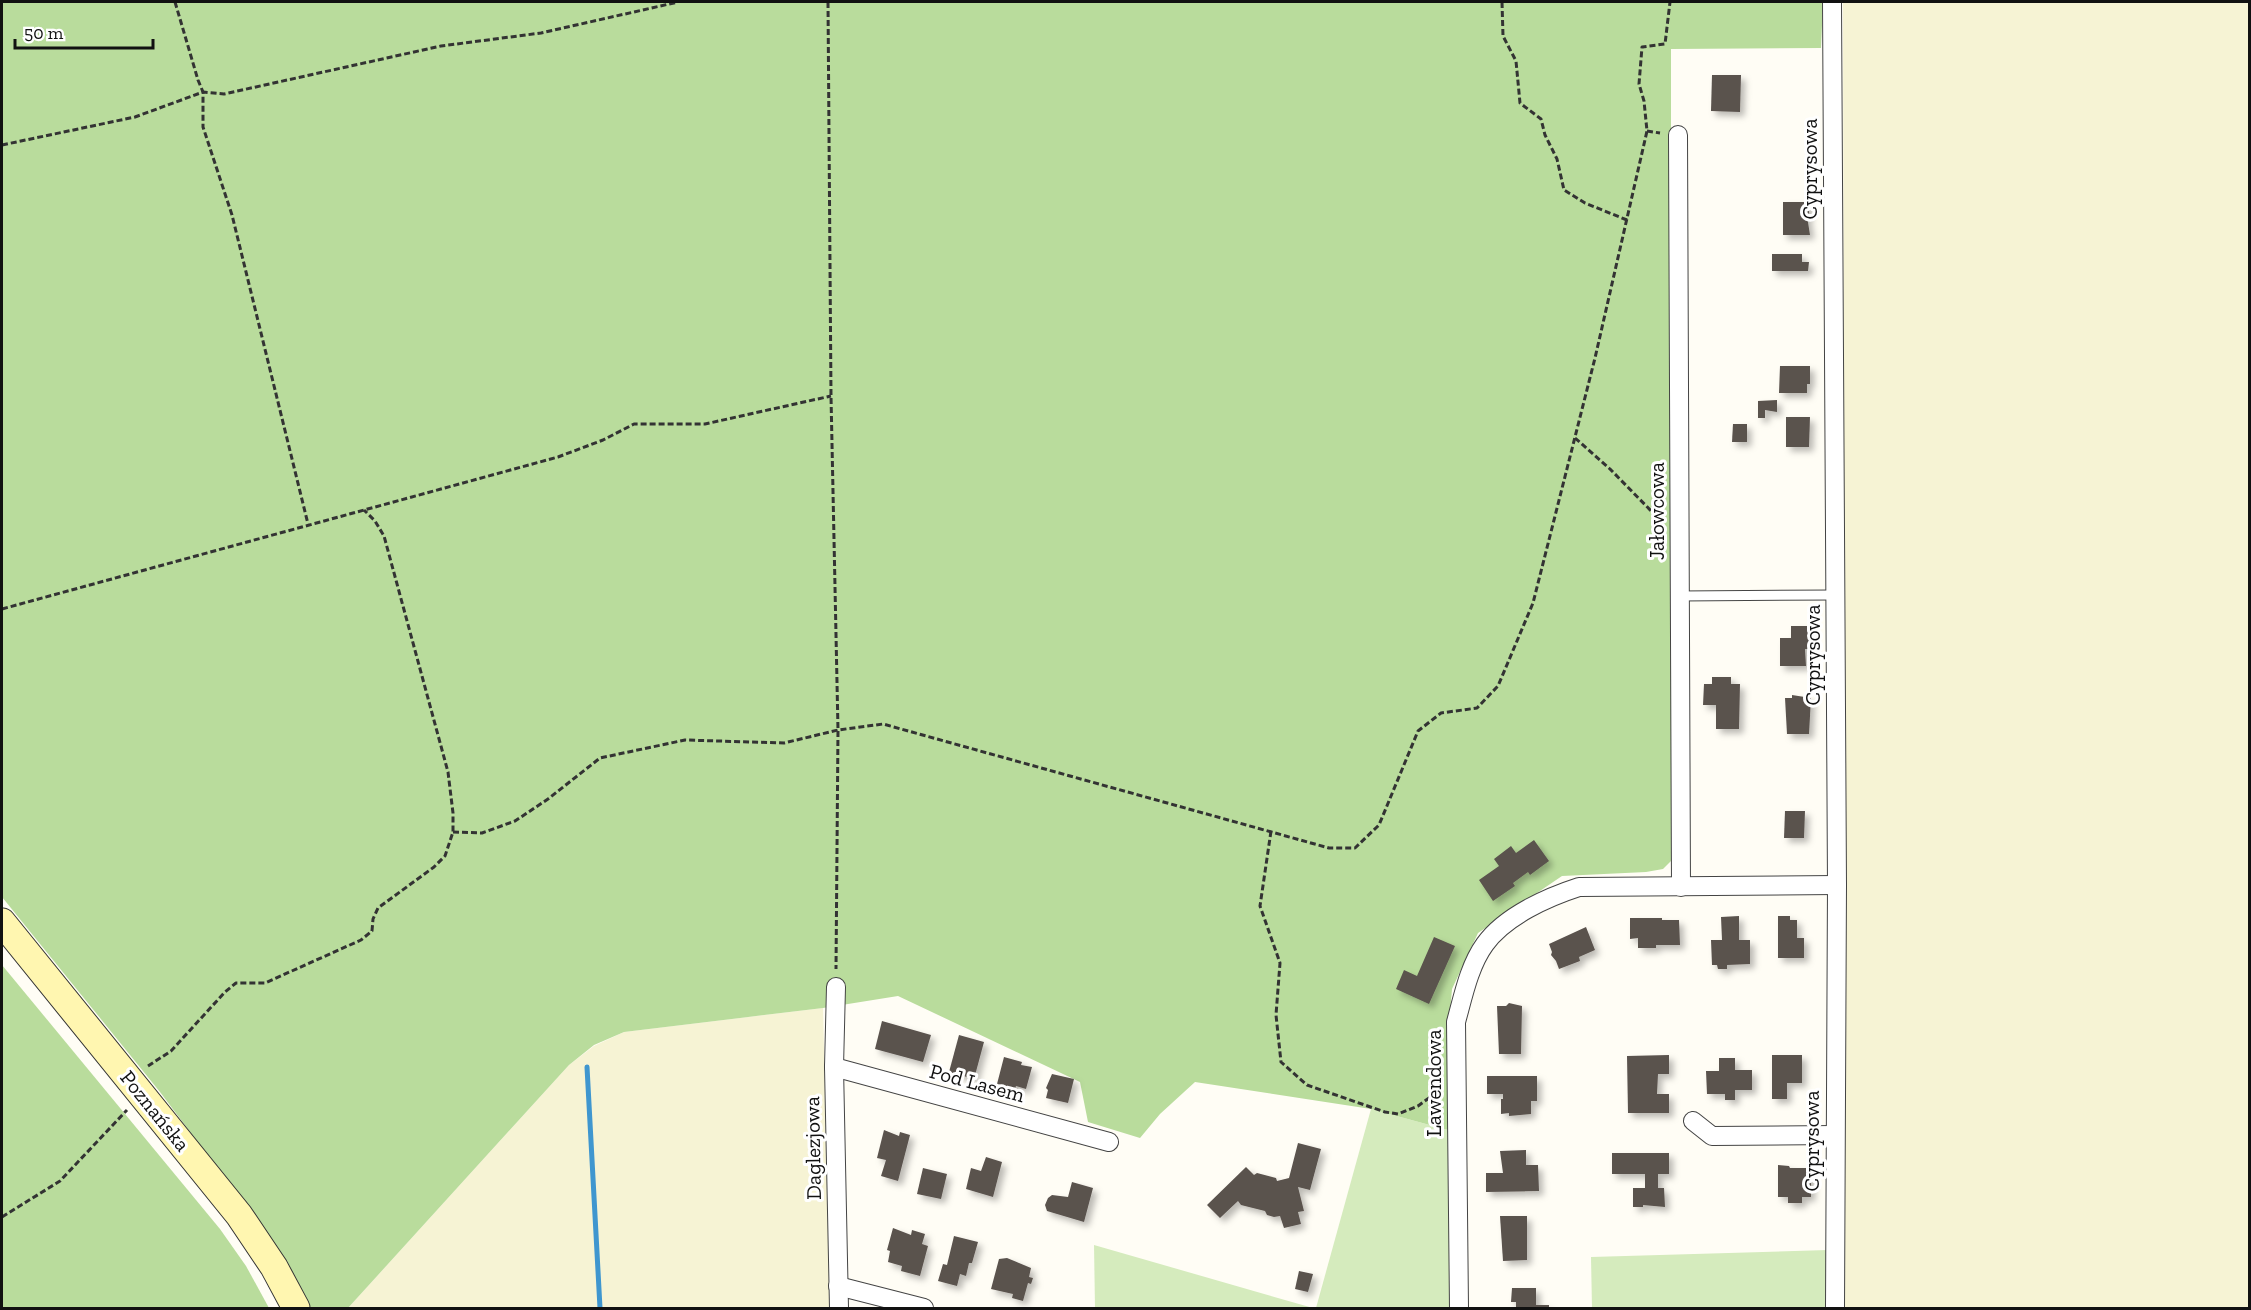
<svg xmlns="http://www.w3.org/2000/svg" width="2251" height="1310" viewBox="0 0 2251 1310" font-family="'Zilla Slab',serif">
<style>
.farmland{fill:#f6f3d4}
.green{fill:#d5ebbd}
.forest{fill:#b9dc9c}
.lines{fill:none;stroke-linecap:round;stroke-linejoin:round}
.stream{stroke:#3f96cf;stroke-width:5}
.building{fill:#5a524d;filter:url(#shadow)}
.lane-casing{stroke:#444;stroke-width:11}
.street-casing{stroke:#444;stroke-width:20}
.secondary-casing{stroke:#333;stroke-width:29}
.path{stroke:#333;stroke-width:3;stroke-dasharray:6 3;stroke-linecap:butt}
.lane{stroke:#fff;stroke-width:9}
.street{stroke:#fff;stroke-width:18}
.secondary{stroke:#fff6b0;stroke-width:27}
.labels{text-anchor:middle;stroke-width:6;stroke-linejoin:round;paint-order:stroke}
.street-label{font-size:21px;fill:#111;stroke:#fff}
</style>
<defs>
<filter id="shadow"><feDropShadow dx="4.5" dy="4.5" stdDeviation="3" flood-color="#0004"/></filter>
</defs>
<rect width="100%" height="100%" fill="#fffdf5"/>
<g class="farmland">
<polygon points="1843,2 2249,2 2249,1308 1842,1308 1845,889"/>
<polygon points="823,1008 830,1308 348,1308 569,1065 594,1046 624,1032"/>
</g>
<g class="green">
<polygon points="1371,1109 1448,1130 1450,1308 1316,1308"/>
<polygon points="1094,1245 1313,1308 1095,1308"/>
<polygon points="1828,1250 1828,1308 1592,1308 1591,1257"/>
</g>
<g class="forest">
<polygon points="2,2 1823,2 1821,48 1671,49 1671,861 1663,869 1646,872 1562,876 1478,933 1452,989 1447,1048 1448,1130 1371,1109 1195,1082 1160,1114 1140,1138 1088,1122 1080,1082 898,996 823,1008 624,1032 594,1045 569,1065 348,1308 309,1308 236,1193 160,1092 2,897"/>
<polygon points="2,965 220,1229 246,1266 269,1308 2,1308"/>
</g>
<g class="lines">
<polyline class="stream" points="587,1067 600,1308"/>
</g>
<g class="building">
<polygon points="1712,75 1741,75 1740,112 1711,111"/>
<polygon points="1783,202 1809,202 1809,213 1807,216 1810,235 1783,235"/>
<polygon points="1772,254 1802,254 1802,262 1809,262 1808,271 1772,271"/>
<polygon points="1780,366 1810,366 1810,384 1807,384 1807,393 1779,393"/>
<polygon points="1777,400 1777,412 1765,410 1765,418 1758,418 1758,401"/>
<polygon points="1786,417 1810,417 1809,447 1786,447"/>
<polygon points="1733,424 1747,424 1747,442 1732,442"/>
<polygon points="1791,626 1810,626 1810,649 1805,649 1806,666 1780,666 1780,638 1791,638"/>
<polygon points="1712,677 1731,677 1731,684 1740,684 1739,729 1716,729 1716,705 1703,705 1704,684 1712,684"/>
<polygon points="1792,695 1811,698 1809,734 1787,734 1785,698 1792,698"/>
<polygon points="1785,811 1805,811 1804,838 1784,838"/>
<polygon points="1534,840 1549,861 1530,875 1528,872 1513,883 1515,886 1493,901 1479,880 1499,866 1494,859 1511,846 1516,853"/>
<polygon points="1739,916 1739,940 1750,940 1750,964 1727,965 1727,969 1718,969 1717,965 1712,965 1711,940 1722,940 1721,917"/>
<polygon points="1778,916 1790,916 1790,920 1797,920 1797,938 1804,938 1804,958 1778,958"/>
<polygon points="1630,918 1662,918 1662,920 1679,920 1680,945 1656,945 1656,948 1638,948 1638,938 1630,939"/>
<polygon points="1586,927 1595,950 1579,957 1580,961 1559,969 1556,961 1551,955 1552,952 1549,944"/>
<polygon points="1434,937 1455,946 1429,1004 1396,989 1404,970 1417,976"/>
<polygon points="1509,1003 1522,1006 1521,1054 1499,1054 1497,1006 1506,1006"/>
<polygon points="882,1021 931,1035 923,1062 875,1049"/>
<polygon points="959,1035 984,1042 974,1079 949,1072"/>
<polygon points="1669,1055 1669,1074 1658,1074 1657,1094 1669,1094 1669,1113 1628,1113 1627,1056"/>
<polygon points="1772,1055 1802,1055 1802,1083 1787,1083 1787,1099 1772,1099"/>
<polygon points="1004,1057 1022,1062 1021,1065 1032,1067 1026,1089 1016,1086 1015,1089 997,1084"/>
<polygon points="1719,1058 1735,1058 1735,1070 1752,1070 1752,1090 1735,1090 1735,1100 1725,1100 1725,1094 1707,1094 1706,1071 1719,1071"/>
<polygon points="1052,1074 1074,1079 1068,1103 1046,1098 1048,1090 1046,1088"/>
<polygon points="1487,1076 1537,1076 1537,1101 1531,1101 1531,1114 1509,1116 1509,1113 1501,1114 1501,1099 1503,1099 1503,1094 1487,1094"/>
<polygon points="884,1130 899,1136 900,1132 910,1135 898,1181 881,1176 886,1160 877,1158"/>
<polygon points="1298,1143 1321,1149 1310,1190 1298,1187 1304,1211 1298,1212 1301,1224 1284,1228 1280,1216 1274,1217 1267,1215 1265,1211 1241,1205 1238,1201 1220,1218 1207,1205 1246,1167 1254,1175 1257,1173 1276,1178 1277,1181 1289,1178"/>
<polygon points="1526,1150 1526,1165 1538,1165 1539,1191 1486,1192 1486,1173 1503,1173 1500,1151"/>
<polygon points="1612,1153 1669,1153 1669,1174 1658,1174 1658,1188 1664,1188 1665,1207 1643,1205 1643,1207 1633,1207 1633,1188 1645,1188 1645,1174 1612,1174"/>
<polygon points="986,1157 1002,1162 993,1197 966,1189 971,1168 981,1171"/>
<polygon points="1778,1165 1789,1166 1790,1168 1811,1168 1811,1197 1802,1197 1802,1203 1788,1203 1788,1197 1778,1197"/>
<polygon points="923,1168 947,1174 941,1199 917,1194"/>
<polygon points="1072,1182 1093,1188 1084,1222 1047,1211 1045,1205 1048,1198 1052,1195 1068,1197"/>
<polygon points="1500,1216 1527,1216 1527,1260 1503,1261"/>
<polygon points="893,1228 911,1235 912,1230 925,1234 922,1244 928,1246 920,1276 901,1271 902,1266 888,1262 890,1251 887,1250"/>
<polygon points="954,1236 978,1242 972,1263 969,1263 966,1276 960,1274 957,1286 938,1281 943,1264 947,1265"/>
<polygon points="1007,1258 1031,1268 1029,1277 1033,1278 1031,1284 1028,1283 1023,1301 1012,1298 1013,1294 991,1289 999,1259"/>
<polygon points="1299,1271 1313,1274 1308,1292 1295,1289"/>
<polygon points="1512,1288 1536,1288 1536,1305 1549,1305 1549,1308 1516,1308 1516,1302 1511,1302"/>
</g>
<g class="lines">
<defs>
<polyline id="lane" points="1680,596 1835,595"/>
<g id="street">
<polyline points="1832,2 1837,885 1835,1308"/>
<polyline points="1678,135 1681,887"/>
<polyline points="836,987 834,1067 839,1308"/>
<polyline points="834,1067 1109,1142"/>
<polyline points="1693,1121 1712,1136 1835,1135"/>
<polyline points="838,1286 924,1308"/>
<path d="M 1459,1308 L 1456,1022 C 1463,997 1469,966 1485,944 C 1505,916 1548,897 1579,887 L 1837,885"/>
</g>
<polyline id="secondary" points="2,922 239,1215 274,1267 296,1308"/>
</defs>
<use href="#lane" class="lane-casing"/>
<use href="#street" class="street-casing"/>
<use href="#secondary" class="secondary-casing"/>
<g class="path">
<polyline points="175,2 198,80 203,92 203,127 232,215 308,524"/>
<polyline points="828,2 831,396 838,730 836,969"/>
<polyline points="1502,2 1503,36 1516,61 1520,103 1541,119 1545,135 1557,159 1564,190 1585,203 1627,220"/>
<polyline points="1647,131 1660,133"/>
<polyline points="2,145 135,117 203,92 224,94 441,46 541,33 678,2"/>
<polyline points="1575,438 1610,469 1662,522"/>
<polyline points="2,609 558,457 603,440 634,424 705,424 831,396"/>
<polyline points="1271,831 1260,906 1280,963 1276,1015 1281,1062 1307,1085 1385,1112 1398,1114 1418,1106 1440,1090"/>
<polyline points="453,832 482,833 515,821 548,799 600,758 685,740 784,743 838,730 883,724 1329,848 1355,848 1379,825 1418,731 1441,713 1477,708 1498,686 1533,603 1595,358 1647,131 1644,101 1639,84 1642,47 1665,44 1670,2"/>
<polyline points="148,1066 171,1051 225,992 236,983 265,983 361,940 372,931 373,919 378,908 434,867 445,856 453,832 453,813 448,772 384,536 375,521 364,510"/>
<polyline points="2,1217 60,1181 127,1110"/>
</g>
<use href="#lane" class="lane"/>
<use href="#street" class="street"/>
<use href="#secondary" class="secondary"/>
</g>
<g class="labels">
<g class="street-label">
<text transform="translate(1810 169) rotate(-90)" y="7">Cyprysowa</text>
<text transform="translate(1657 511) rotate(-90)" y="7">Jałowcowa</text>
<text transform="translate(1813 655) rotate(-90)" y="7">Cyprysowa</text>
<text transform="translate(977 1083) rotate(15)" y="7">Pod Lasem</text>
<text transform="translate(1434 1083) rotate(-90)" y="7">Lawendowa</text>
<text transform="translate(155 1111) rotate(51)" y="7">Poznańska</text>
<text transform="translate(1812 1141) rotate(-90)" y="7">Cyprysowa</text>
<text transform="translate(813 1148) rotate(-91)" y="7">Daglezjowa</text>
</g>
</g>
<rect width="2251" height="1310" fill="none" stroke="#111111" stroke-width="6"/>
<path d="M15 39v9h138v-9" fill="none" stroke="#111111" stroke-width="3"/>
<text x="24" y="39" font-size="18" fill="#111111" stroke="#ffffff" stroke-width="4.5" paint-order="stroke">50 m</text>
</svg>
